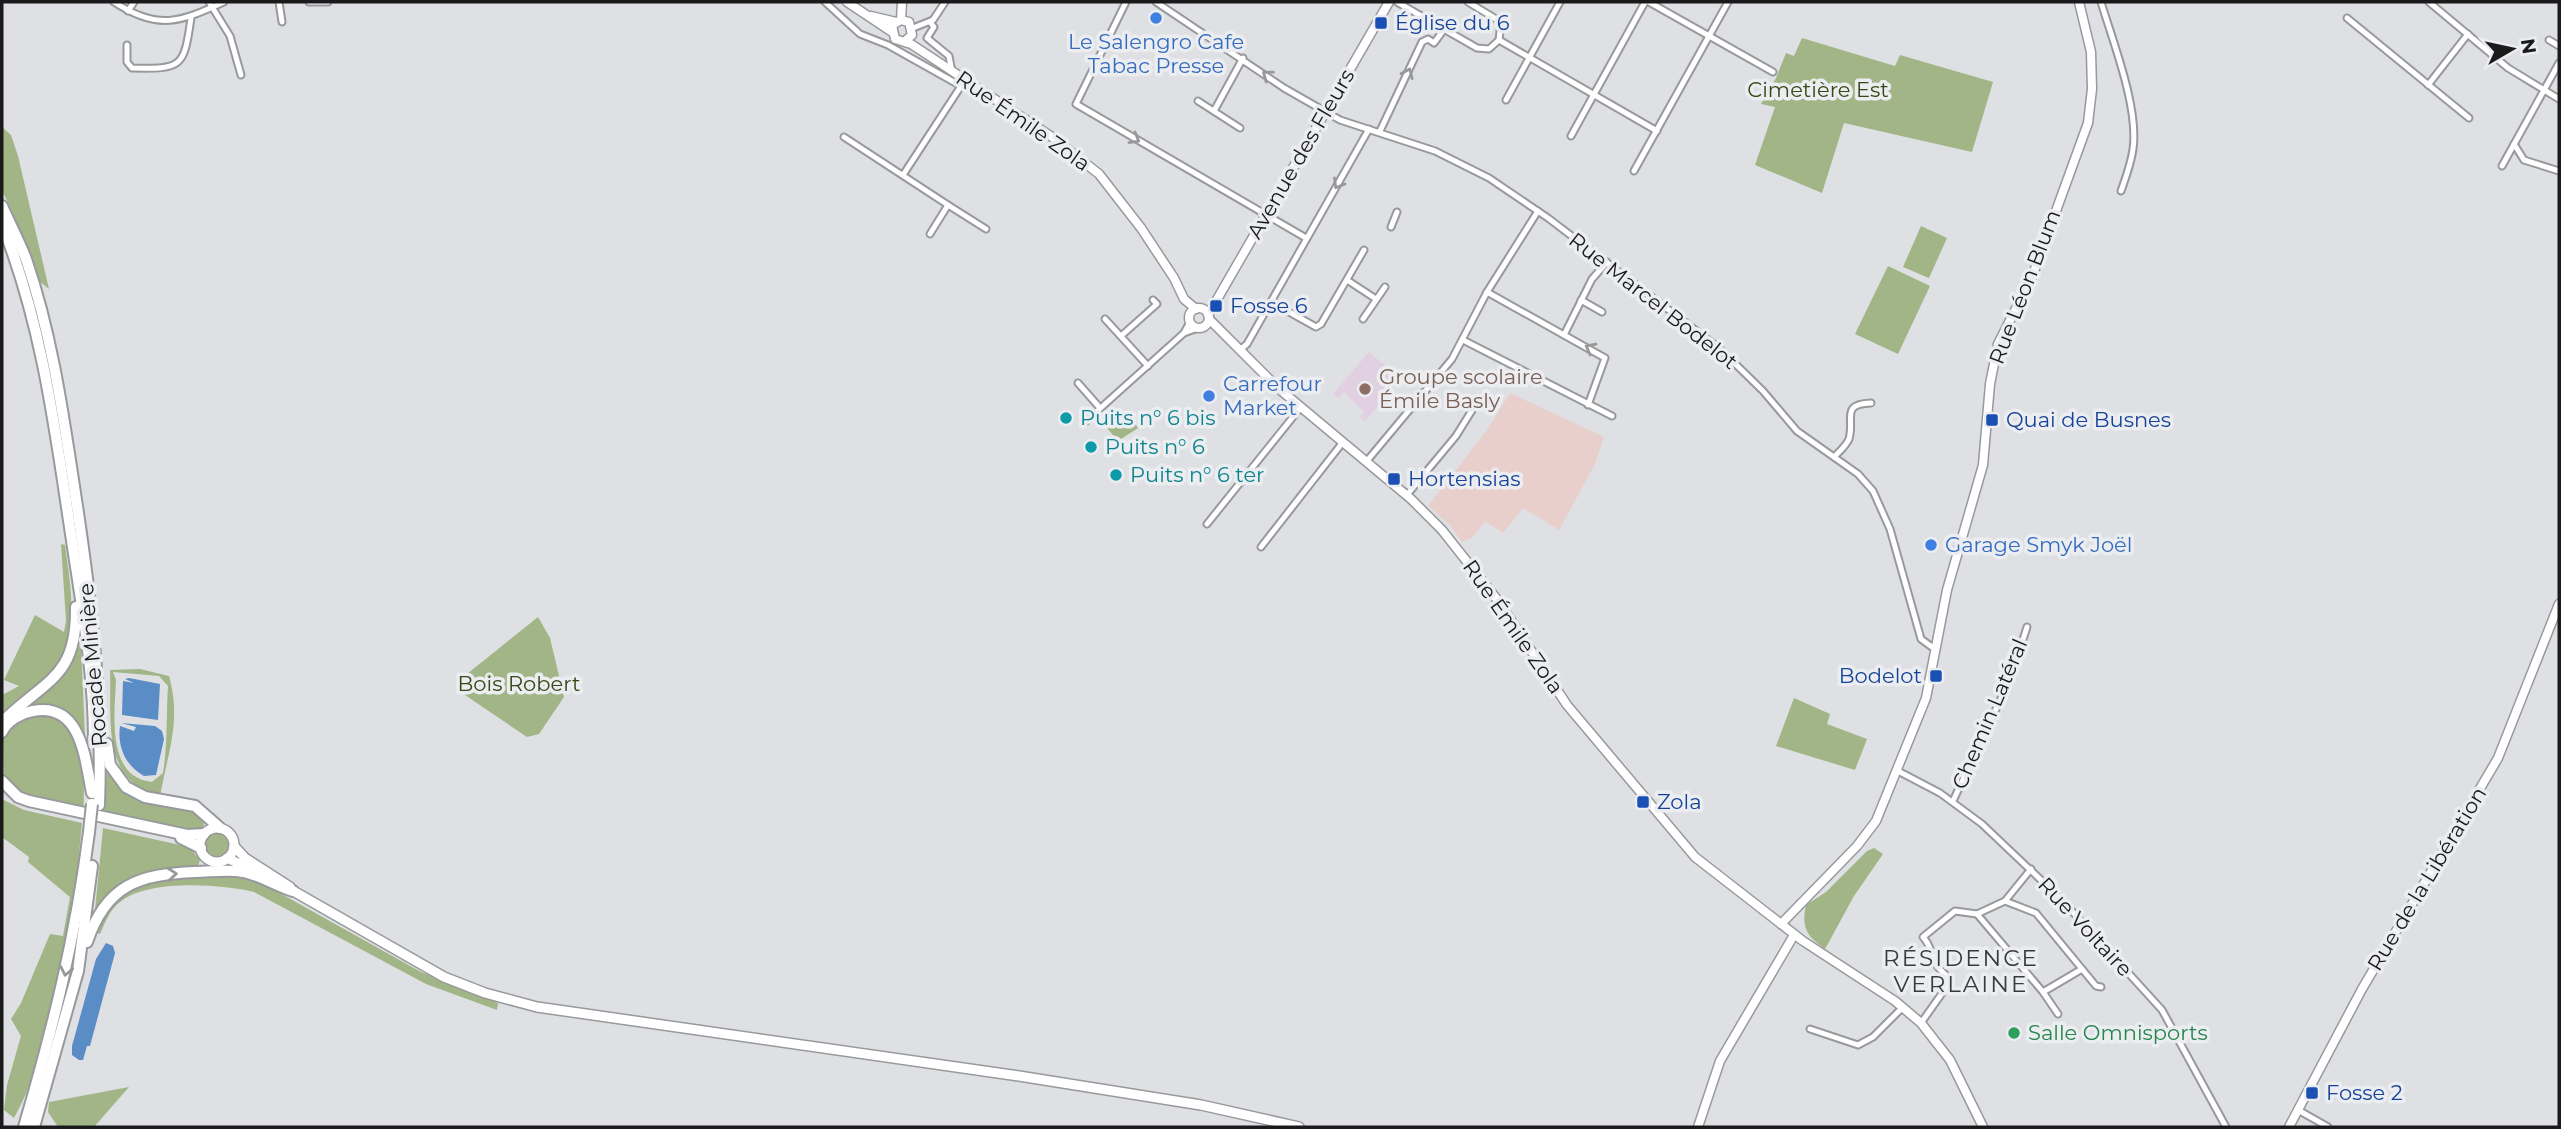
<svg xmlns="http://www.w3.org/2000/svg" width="2561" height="1129" viewBox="0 0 2561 1129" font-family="Montserrat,sans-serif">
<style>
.industrial{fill:#e9cfcc}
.education{fill:#e1d0e1}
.green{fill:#a1b586;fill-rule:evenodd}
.water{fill:#5a8cc5}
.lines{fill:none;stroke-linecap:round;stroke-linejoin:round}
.street-casing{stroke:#98999c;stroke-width:9}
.secondary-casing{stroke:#98999c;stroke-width:11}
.primary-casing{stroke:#98999c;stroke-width:12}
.highway-casing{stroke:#98999c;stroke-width:14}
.street{stroke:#fff;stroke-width:5}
.secondary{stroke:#fff;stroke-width:8}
.primary{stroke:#fff;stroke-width:9}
.highway{stroke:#fff;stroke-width:10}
.highway-bridge-casing{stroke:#98999c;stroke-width:14;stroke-linecap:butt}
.highway-bridge{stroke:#fff;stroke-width:10}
.oneway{stroke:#989898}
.shop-dot{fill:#3f7fe0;stroke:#ebedf0;stroke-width:2.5}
.transit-dot{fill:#1a4fb4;stroke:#ebedf0;stroke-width:2.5}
.education-dot{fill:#8d6e63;stroke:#ebedf0;stroke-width:2.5}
.culture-dot{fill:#0f9aa8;stroke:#ebedf0;stroke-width:2.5}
.leisure-dot{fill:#2e9e5b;stroke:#ebedf0;stroke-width:2.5}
.labels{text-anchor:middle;stroke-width:7;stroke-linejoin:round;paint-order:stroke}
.transit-label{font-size:21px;fill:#164399;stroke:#ebedf0;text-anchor:start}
.shop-label{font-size:21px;fill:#366cbe;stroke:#ebedf0;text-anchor:start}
.park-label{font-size:21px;fill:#364915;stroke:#ebedf0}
.street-label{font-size:21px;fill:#1a1a1b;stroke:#ebedf0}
.education-label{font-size:21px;fill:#785e54;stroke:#ebedf0;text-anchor:start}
.culture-label{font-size:21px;fill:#0d838f;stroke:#ebedf0;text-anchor:start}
.leisure-label{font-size:21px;fill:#27864d;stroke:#ebedf0;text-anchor:start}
.neighbourhood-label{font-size:23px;letter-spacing:2px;fill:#393a3d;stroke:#ebedf0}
</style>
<rect width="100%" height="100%" fill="#dee0e3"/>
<polygon class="industrial" points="1510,393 1604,437 1595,464 1559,530 1523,508 1503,533 1485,521 1473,537 1462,542 1450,525 1428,506 1487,430"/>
<polygon class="education" points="1369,352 1401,379 1365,421 1360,417 1364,412 1344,392 1338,398 1333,394"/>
<g class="green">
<polygon points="1802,38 1895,66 1900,55 1993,82 1972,152 1844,123 1822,193 1755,165 1775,107 1761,104 1776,78 1786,53 1794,56"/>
<polygon points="2,127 11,135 18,156 49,289 39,281 26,242 2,190"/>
<polygon points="1921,226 1947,238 1929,278 1903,267"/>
<polygon points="1888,266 1930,286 1898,354 1855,334"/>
<polygon points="1127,412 1138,428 1118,441 1106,427"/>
<path d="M 61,544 L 65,545 C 72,596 83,652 38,689 C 27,699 13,705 2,715 L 2,695 L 19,686 L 4,680 L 35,615 L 64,632 L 66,621 Z"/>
<polygon points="538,617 550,638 564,697 539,734 527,737 465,695 462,678"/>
<polygon points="81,643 85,737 75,721 25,708 62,678"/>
<path d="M 140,669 L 169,676 C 182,722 167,754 160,797 C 100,780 112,720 110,670 ZM 113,672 L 159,676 L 168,686 C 166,717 168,742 163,773 L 152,782 C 105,777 115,712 116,680 Z"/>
<polygon points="1794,698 1830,714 1827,724 1867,739 1855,770 1776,746"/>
<path d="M 32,715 C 43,715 55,715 64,721 C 82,734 86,790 83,810 L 23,795 L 4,780 L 3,736 L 9,727 Z"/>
<path d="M 107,766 C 129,798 172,794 203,817 L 204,826 C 187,838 125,817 104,812 Z"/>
<path d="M 2,799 L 24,810 L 82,823 C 73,918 60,1033 14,1118 L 4,1110 L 7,1085 L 21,1036 L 11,1019 L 21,1003 L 50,934 L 63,936 L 70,897 L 28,862 L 29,857 L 2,837 Z"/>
<polygon points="103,828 189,847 200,860 197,869 114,891 95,910"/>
<circle cx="217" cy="845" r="12"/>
<path d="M 1874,848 L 1883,854 L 1854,896 L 1825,949 C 1807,936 1801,928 1806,905 L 1826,892 L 1867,851 Z"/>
<path d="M 238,876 L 260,882 L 421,972 L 498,1003 L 497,1010 L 426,984 L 254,892 C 220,884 148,879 120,902 C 110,909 105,923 100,934 L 95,932 C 120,875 183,874 238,876 Z"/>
<polygon points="129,1087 94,1127 58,1127 48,1112 49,1102"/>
</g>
<g class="water">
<polygon points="129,678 160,684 158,720 122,715 123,681 134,683 125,679"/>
<path d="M 121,723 L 155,726 L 162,731 L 164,739 L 156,775 L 144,776 C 126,766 117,747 120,726 L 134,731 L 136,727 Z"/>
<polygon points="106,943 113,946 115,953 90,1046 87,1046 83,1060 79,1060 72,1055 72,1046 96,959"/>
</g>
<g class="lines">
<defs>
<g id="street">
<path d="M 114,2 C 158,31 180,22 224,2"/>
<polyline points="209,2 230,36 241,75"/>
<polyline points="279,2 282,22"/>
<polyline points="309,2 328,2"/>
<polyline points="825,2 860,34 888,45 961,86"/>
<polyline points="1126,2 1076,104 1306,238"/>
<polyline points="1156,2 1284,88 1340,120 1435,151 1489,178 1548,218 1719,348 1763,391 1797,431 1858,474 1873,491 1890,529 1921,639 1936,650"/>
<polyline points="1397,2 1477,48 1489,49 1499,40 1501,22 1468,2"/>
<polyline points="1649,2 1773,72"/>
<path d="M 2101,2 C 2113,42 2139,108 2133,149 C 2131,164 2126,177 2121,191"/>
<polyline points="2429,2 2508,68 2559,99"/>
<polyline points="128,11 134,2"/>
<polyline points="2347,18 2469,118"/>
<polyline points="930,22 934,27 927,38 949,56 952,72"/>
<polyline points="913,28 933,20 945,2"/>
<polyline points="1499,40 1657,131"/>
<polyline points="2549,40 2559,46"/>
<path d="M 127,45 L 127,62 L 132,68 C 182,69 184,68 191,18"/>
<polyline points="2428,85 2468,34"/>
<polyline points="1506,100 1560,2"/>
<polyline points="1198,101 1240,128"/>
<polyline points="1214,111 1243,58"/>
<polyline points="1380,131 1422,42 1428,39 1434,43 1445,28"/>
<polyline points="1571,136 1645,2"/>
<polyline points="844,137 948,205 930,234"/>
<polyline points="2514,144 2524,160 2559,171"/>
<polyline points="2502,166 2559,63"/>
<polyline points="1634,171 1728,2"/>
<polyline points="903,175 963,83"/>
<polyline points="948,205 986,229"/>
<polyline points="1391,227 1397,212"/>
<polyline points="1347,280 1376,299"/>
<polyline points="1487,292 1605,358 1588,405"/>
<polyline points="1581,300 1602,312"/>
<polyline points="1271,302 1316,327 1321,324 1364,250"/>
<polyline points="1105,319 1148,366"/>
<polyline points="1363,319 1385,287"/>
<polyline points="1184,333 1198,328"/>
<polyline points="1564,335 1592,279 1607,262"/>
<polyline points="1121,336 1157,304 1153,300"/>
<polyline points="1463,340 1612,416"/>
<polyline points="1241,349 1247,344 1369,129"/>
<polyline points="1078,383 1100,408"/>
<polyline points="1085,422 1184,333 1190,322"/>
<path d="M 1834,457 C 1840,451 1846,446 1849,439 C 1855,419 1840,404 1871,403"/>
<polyline points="1366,462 1452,359 1487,292 1538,211"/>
<polyline points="1406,496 1456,436 1479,399"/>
<polyline points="1207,524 1301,407"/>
<polyline points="1261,547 1343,442"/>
<polyline points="1898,771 1940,793 1982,824 2060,898 2162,1010 2226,1127"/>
<polyline points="1953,801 2011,677 2027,627"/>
<polyline points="2005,901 2036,913 2096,986 2101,987"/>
<polyline points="1977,914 2043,992 2058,1014"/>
<polyline points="2043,992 2082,969"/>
<path d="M 1921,1023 L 1950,982 C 1947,973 1939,971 1936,964 C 1930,953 1932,947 1923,937 L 1955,911 L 1977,914 L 2005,901 L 2031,869"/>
<polyline points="1810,1029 1858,1045 1873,1037 1903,1007"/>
<polyline points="2298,1110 2328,1127"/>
</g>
<g id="secondary">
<polyline points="847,2 892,32"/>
<polyline points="871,16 896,22"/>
<polyline points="901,20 902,2"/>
<polyline points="905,41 912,35 909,22 901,20 892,25 895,39 911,44 1052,137 1099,174 1141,228 1174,278 1184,299 1196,309"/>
<circle cx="1199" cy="318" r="10"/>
<polyline points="1208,315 1389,2"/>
<polyline points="1209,319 1278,388 1411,499 1442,530 1499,602 1567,705 1695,857 1803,941 1895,1001 1921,1023 1950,1060 1983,1127"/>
<polyline points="1781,924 1857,846 1876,821 1926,698 1947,590 1983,465 1990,384 1998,344 2032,277 2088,123 2092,89 2091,52 2079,2"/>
<polyline points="1698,1127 1720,1061 1794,935"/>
<polyline points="2289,1127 2362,989 2498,758 2559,604"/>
</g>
<g id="primary">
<circle cx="217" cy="845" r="17"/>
<polyline points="234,846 245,858 290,887"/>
<polyline points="227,858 263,875"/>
<polyline points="288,888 444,977 485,993 537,1007 1019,1076 1201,1105 1299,1127"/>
</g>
<g id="highway">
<path d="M 2,206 C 10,224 19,241 26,259 C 52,335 63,414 75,493 C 91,597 103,700 99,805"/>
<path d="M 2,224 C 42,324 55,428 71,534 C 81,602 94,670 94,739"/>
<path d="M 2,722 C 46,679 77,678 76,607"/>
<path d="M 2,732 C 7,721 21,713 33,711 C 82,702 85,760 92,793"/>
<polyline points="107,744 110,765 126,787 145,797 195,806 220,828"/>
<polyline points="2,781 18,797 29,801 187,835 204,834"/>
<polyline points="181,838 201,848"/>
<path d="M 87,942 C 106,885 139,874 195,872 C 210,872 228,869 243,872 C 261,875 276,886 293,891"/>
<path d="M 24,1127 C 53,1028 76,935 89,832"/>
<polyline points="34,1127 78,971 92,866"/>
</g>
</defs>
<use href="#street" class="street-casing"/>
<use href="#secondary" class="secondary-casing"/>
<use href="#primary" class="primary-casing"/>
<use href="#highway" class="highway-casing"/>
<use href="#street" class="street"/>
<use href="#secondary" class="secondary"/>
<use href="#primary" class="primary"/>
<use href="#highway" class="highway"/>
<defs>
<polyline id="highway-bridge" points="89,832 92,804"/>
</defs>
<use href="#highway-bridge" class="highway-bridge-casing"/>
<use href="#highway-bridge" class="highway-bridge"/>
</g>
<defs><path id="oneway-chevron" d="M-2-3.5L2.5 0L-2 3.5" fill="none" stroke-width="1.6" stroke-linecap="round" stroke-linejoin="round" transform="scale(1.75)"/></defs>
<g class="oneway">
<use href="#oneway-chevron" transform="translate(1408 73) rotate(-66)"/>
<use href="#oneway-chevron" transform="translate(1267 75) rotate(-144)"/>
<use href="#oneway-chevron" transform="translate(1135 139) rotate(30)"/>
<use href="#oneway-chevron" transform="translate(1338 184) rotate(120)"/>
<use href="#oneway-chevron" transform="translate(1590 348) rotate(-152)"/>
<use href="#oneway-chevron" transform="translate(172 874) rotate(-5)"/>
<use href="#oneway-chevron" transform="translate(66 971) rotate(101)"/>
</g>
<g class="shop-dot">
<circle cx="1156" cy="18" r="7"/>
<circle cx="1209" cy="396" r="7"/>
<circle cx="1931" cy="545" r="7"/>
</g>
<g class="transit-dot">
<rect x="1374" y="16" width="14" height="14" rx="3.5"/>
<rect x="1209" y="299" width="14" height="14" rx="3.5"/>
<rect x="1985" y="413" width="14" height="14" rx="3.5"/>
<rect x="1387" y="472" width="14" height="14" rx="3.5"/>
<rect x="1929" y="669" width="14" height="14" rx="3.5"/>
<rect x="1636" y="795" width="14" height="14" rx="3.5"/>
<rect x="2305" y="1086" width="14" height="14" rx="3.5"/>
</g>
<circle class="education-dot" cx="1365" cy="389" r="7"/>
<g class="culture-dot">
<circle cx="1066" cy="418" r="7"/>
<circle cx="1091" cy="447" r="7"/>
<circle cx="1116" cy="475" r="7"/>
</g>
<circle class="leisure-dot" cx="2014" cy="1033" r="7"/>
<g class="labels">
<g class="transit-label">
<text x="1395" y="30">Église du 6</text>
<text x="1230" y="313">Fosse 6</text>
<text x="2006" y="427">Quai de Busnes</text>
<text x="1408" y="486">Hortensias</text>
<text x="1922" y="683" text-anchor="end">Bodelot</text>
<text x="1657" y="809">Zola</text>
<text x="2326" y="1100">Fosse 2</text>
</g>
<g class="shop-label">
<text x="1156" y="49" text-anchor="middle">Le Salengro Cafe<tspan x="1156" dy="24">Tabac Presse</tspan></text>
<text x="1223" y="391">Carrefour<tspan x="1223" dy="24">Market</tspan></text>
<text x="1945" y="552">Garage Smyk Joël</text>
</g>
<g class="park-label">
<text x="1818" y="97">Cimetière Est</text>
<text x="519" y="691">Bois Robert</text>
</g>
<g class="street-label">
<text transform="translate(1023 121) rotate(35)" y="7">Rue Émile Zola</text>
<text transform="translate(1301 154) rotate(-60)" y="7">Avenue des Fleurs</text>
<text transform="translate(2025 287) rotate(-69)" y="7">Rue Léon Blum</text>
<text transform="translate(1653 301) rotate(38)" y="7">Rue Marcel Bodelot</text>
<text transform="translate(1513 627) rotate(55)" y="7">Rue Émile Zola</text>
<text transform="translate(93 665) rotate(-95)" y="7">Rocade Minière</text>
<text transform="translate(1990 714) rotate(-67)" y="7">Chemin Latéral</text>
<text transform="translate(2427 879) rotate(-59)" y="7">Rue de la Libération</text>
<text transform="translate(2085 927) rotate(47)" y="7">Rue Voltaire</text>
</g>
<g class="education-label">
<text x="1379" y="384">Groupe scolaire<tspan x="1379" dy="24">Émile Basly</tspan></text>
</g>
<g class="culture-label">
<text x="1080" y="425">Puits n° 6 bis</text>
<text x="1105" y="454">Puits n° 6</text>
<text x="1130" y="482">Puits n° 6 ter</text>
</g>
<g class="leisure-label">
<text x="2028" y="1040">Salle Omnisports</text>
</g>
<g class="neighbourhood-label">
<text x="1961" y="966">RÉSIDENCE<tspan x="1961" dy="26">VERLAINE</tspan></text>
</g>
</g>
<rect width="2561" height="1129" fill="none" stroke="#1a1a1b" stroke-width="7"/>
<g transform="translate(2512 49) rotate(81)" stroke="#ebedf0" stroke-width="5" paint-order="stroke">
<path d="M0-5L12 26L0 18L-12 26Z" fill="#1a1a1b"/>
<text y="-10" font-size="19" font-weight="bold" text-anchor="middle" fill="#1a1a1b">N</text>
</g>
</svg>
